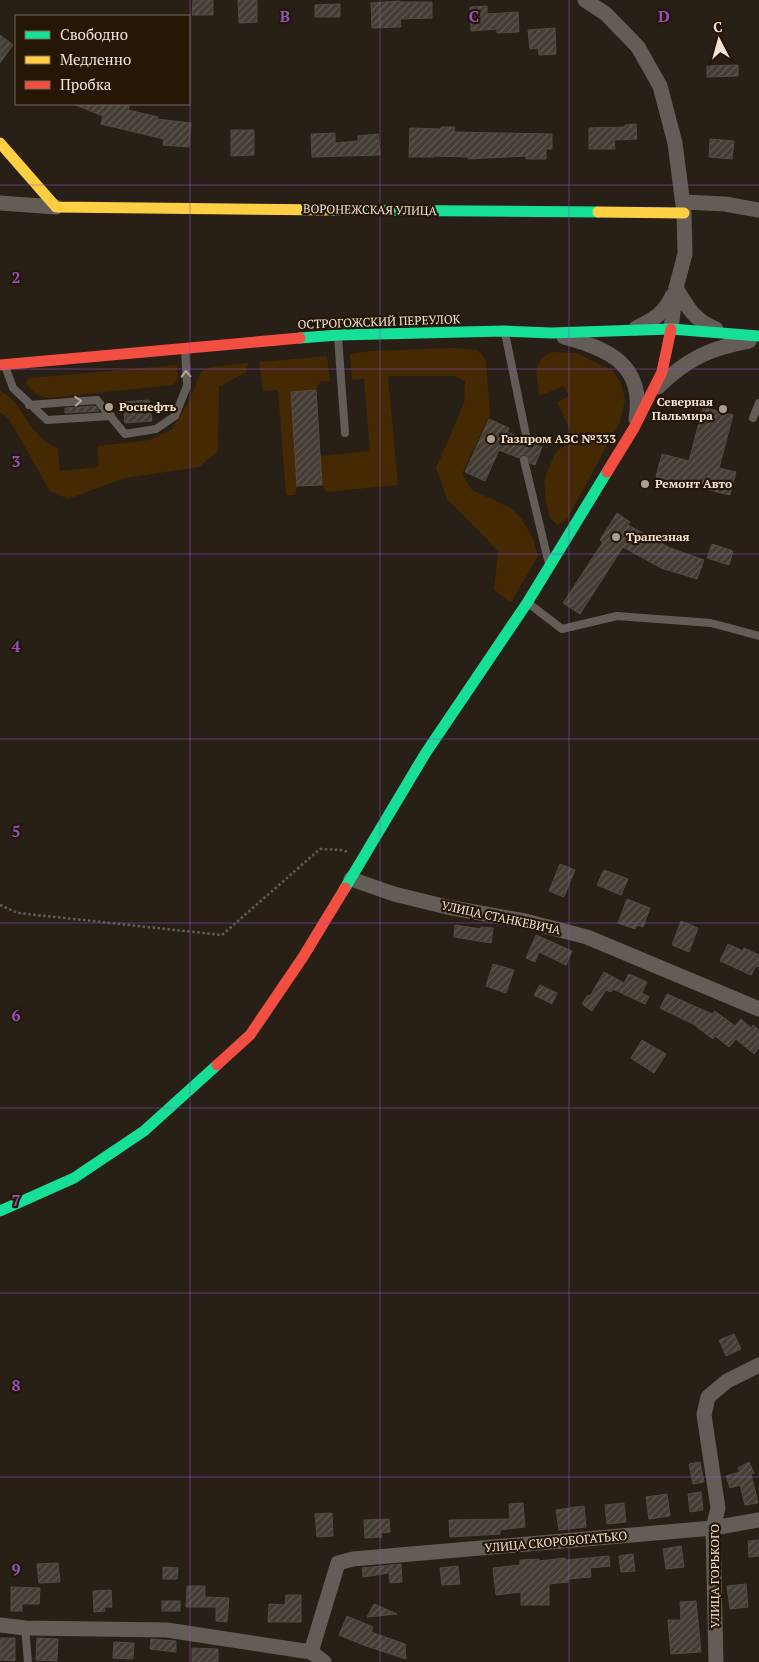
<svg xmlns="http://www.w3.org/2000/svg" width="759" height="1662" viewBox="0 0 759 1662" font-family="'PT Serif',serif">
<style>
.green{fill:#452903}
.building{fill:url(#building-hatch);stroke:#534b43}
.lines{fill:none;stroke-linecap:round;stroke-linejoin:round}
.path{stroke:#645d57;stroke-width:2.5;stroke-dasharray:2.5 2.5;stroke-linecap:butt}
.lane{stroke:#645d57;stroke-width:8}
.street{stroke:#645d57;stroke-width:15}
.fast{stroke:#16e098;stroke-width:11}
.slow{stroke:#ffcf43;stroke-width:11}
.jam{stroke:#f24e42;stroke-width:11}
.oneway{stroke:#b1a79e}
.grid{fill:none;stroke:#9251c4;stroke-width:1;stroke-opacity:0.55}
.poi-dot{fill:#aa9f95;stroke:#261605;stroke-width:2}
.labels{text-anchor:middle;stroke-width:4.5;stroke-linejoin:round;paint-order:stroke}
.street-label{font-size:12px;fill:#f0e4d9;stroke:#261605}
.poi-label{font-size:12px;font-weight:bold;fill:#f0e4d9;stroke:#261605;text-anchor:start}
.grid-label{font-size:16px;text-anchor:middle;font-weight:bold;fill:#9251c4;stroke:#261605;stroke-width:4.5;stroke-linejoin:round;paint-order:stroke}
</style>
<defs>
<pattern id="building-hatch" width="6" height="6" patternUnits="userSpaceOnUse" patternTransform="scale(1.25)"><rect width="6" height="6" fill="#443d35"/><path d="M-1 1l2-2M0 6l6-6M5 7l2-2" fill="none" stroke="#5f5952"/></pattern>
</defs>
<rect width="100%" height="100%" fill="#281f16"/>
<g class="green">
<polygon points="452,348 478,350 486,361 490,415 462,474 472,490 511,508 521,518 533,538 538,556 511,602 494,590 498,551 447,499 436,468 464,403 465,381 455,376 388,376 398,485 326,492 322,485 320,456 370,451 364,379 352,380 350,354 370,351"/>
<polygon points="551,352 576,353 612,370 621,383 625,399 621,420 567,519 558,525 550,518 546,501 544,480 555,453 574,438 557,402 569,396 564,386 539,396 536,371 541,358"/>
<polygon points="327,356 330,381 320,382 316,390 291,392 297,486 295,495 286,495 278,390 263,391 259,362"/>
<path d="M 248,363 L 246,372 L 219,387 L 218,451 L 199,467 L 125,478 L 68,499 L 50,491 L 9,419 L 0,412 L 0,390 C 5,394 11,398 15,403 C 28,419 37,442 58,448 L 60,471 L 99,467 L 97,446 L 150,440 L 172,429 L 188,403 L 201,372 L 210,367 Z"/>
<polygon points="177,365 178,380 173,385 47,398 37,395 25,383 30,378"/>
</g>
<g class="building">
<polygon points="193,0 213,0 213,15 192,15"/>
<polygon points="238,0 257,0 257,22 239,23"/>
<polygon points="399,1 399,2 432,2 432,18 400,19 401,27 372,28 371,3"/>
<polygon points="340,4 340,17 315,17 315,5"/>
<polygon points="487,6 487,14 518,12 519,32 497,33 497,29 471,31 470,7"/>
<polygon points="555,28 556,54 539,55 538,48 530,49 528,30"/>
<polygon points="0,35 13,45 0,63"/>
<polygon points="738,65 738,76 707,77 707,66"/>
<polygon points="73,104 130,104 128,110 158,117 157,119 191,123 189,147 163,145 164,139 101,124 103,116"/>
<polygon points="636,124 637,139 614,140 615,149 589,149 589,128 625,127 625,125"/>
<polygon points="441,127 455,127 454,132 552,134 552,149 546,149 546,159 526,159 526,156 468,159 468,157 434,156 434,157 409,157 410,128 441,129"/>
<polygon points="231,130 254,130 254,155 231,156"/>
<polygon points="335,133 335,143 358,141 358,136 378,134 380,155 312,157 311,134"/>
<polygon points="710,139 734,141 732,159 709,157"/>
<polygon points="316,390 322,485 297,486 291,392"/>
<polygon points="149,400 152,421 125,423 123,402"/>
<polygon points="95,406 99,411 65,413 65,408"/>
<polygon points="703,407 733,415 719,468 736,472 730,495 656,477 662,454 689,461"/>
<polygon points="489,419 509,428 507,432 521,438 525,445 529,445 532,443 542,447 535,465 530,463 526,455 522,455 519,458 499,450 485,481 465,472"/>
<polygon points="617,513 630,522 628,525 670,548 704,560 697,579 661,568 623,547 580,614 563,603 603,542 600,540"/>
<polygon points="712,544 733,551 729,565 707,558"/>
<polygon points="560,864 575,870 564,897 549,891"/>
<polygon points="604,870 628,879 621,895 597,885"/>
<polygon points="627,899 650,908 643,927 637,925 635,929 618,923"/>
<polygon points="681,921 698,928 689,952 672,945"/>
<polygon points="455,925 481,929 481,927 493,928 491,943 454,937"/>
<polygon points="536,935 572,951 566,965 539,952 535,962 526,958"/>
<polygon points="728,944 743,951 744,948 759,955 759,967 756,966 751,975 720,961"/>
<polygon points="493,964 514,970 506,993 486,986"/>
<polygon points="604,972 624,983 629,974 647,982 642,993 649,997 645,1004 613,989 611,992 606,990 592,1011 582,1004 588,995 590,996"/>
<polygon points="540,985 557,993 552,1004 534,995"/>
<polygon points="667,994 712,1014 715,1011 735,1026 741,1019 751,1028 753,1025 759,1030 759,1048 754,1054 736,1039 729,1047 715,1036 713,1039 693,1024 660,1008"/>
<polygon points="642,1040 666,1054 654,1073 631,1058"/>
<polygon points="734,1334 741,1349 726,1356 719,1340"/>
<polygon points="700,1462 704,1482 693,1484 689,1464"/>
<polygon points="749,1462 754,1473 751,1474 758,1503 745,1505 740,1485 730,1488 726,1476 740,1472 738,1468"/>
<polygon points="701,1492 703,1510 690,1512 688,1494"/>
<polygon points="667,1494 670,1516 649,1519 646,1497"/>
<polygon points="523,1503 525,1527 500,1530 500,1534 450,1537 449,1520 510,1519 509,1504"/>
<polygon points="624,1503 626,1522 607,1524 605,1505"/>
<polygon points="584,1506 586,1527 559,1530 556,1510"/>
<polygon points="332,1513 333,1536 317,1537 315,1514"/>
<polygon points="389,1519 390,1532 381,1533 382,1537 365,1538 364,1520"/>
<polygon points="759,1540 759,1556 749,1557 748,1541"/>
<polygon points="681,1546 684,1567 666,1569 663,1549"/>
<polygon points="633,1554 635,1571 621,1572 619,1556"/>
<polygon points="609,1556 610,1566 590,1568 591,1577 568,1579 568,1582 549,1584 549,1605 521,1605 521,1592 496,1595 493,1568 520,1565 520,1560 539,1559 539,1561 565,1558 565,1560"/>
<polygon points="58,1563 60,1582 39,1583 37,1564"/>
<polygon points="401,1564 402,1582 390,1583 389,1573 363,1577 362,1568"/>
<polygon points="458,1566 460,1584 442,1585 440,1568"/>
<polygon points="163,1567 178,1568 177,1579 163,1579"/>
<polygon points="746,1584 748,1607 730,1609 727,1586"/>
<polygon points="187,1586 205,1586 205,1597 229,1598 227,1622 216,1621 216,1607 186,1607"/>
<polygon points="11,1587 40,1588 39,1604 22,1604 22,1611 11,1611"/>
<polygon points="111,1590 112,1607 104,1607 105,1611 94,1612 93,1591"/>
<polygon points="286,1595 301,1595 301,1622 268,1622 269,1604 285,1605"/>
<rect x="162" y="1601" width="18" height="10"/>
<polygon points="696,1601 701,1652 671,1654 668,1620 681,1620 680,1602"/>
<polygon points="374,1604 397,1614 367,1617"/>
<polygon points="347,1616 373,1627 371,1632 405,1644 406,1659 366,1646 339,1635"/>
<polygon points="0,1638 15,1638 15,1661 0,1660"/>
<polygon points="37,1638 58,1639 57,1661 36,1660"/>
<polygon points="151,1639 176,1641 176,1652 150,1649"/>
<polygon points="114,1642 134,1643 133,1659 113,1658"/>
<polygon points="192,1648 218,1649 218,1662 192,1662"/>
</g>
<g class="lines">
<polyline class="path" points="0,905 18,913 222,935 320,849 341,850 348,852"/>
<g class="lane">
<polyline points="505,333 527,440"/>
<polyline points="338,337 345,433"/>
<polyline points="5,366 13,388 47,420 111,416"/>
<polyline points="29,405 97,400 125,434 156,429 175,416 187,386 185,349"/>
<polyline points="753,418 759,403"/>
<polyline points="524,460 548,560"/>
<polyline points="528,603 562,629 617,616 711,623 759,636"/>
<polyline points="25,1628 28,1662"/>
</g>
<g class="street">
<polyline points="585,0 606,14 638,47 660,86 675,143 684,213 685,254 676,288 671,329"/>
<polyline points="683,202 725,204 759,210"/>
<polyline points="0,203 56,207"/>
<path d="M 676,288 C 687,307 695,321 716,329"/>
<path d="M 636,328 C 654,319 664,314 672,296"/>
<path d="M 564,337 C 609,349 645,365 636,419"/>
<path d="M 658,387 C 687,359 710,348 749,341"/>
<polyline points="351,879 394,894 447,907 525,921 587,937 759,1009"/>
<polyline points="0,1625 25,1628 167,1630 311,1652 324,1662"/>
<polyline points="311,1652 338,1563 353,1559 713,1528 759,1520"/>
<polyline points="716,1662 713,1528 718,1508 704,1415 708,1397 727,1381 759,1365"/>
</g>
<g class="fast">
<polyline points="333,210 598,212"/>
<polyline points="300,338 338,335 504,331 551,333 671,329 759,336"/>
<polyline points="345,888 425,754 527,603 607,472"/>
<polyline points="0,1211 74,1178 144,1131 217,1065"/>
</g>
<g class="slow">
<polyline points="0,143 56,207 333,210"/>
<polyline points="598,212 684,213"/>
</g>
<g class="jam">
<polyline points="0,365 300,338"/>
<polyline points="607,472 634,428 662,372 671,329"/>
<polyline points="217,1065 250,1035 303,957 345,888"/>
</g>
</g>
<defs><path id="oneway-chevron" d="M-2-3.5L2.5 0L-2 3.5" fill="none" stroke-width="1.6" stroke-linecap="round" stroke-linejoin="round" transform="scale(1.25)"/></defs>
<g class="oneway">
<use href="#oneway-chevron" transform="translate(186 374) rotate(-92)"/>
<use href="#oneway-chevron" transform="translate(78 401) rotate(-4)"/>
</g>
<path class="grid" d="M 190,0 L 190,1662M 380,0 L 380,1662M 569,0 L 569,1662M 0,185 L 759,185M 0,369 L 759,369M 0,554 L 759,554M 0,739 L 759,739M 0,923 L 759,923M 0,1108 L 759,1108M 0,1293 L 759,1293M 0,1477 L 759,1477"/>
<g class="poi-dot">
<circle cx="109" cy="407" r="5"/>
<circle cx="723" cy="409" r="5"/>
<circle cx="491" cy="439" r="5"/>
<circle cx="645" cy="484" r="5"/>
<circle cx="616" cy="537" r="5"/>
</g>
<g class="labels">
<g class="street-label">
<text transform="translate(370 210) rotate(1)" y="4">ВОРОНЕЖСКАЯ УЛИЦА</text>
<text transform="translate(379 322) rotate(-2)" y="4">ОСТРОГОЖСКИЙ ПЕРЕУЛОК</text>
<text transform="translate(501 918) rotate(12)" y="4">УЛИЦА СТАНКЕВИЧА</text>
<text transform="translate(556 1542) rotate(-5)" y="4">УЛИЦА СКОРОБОГАТЬКО</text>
<text transform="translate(715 1576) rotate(-90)" y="4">УЛИЦА ГОРЬКОГО</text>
</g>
<g class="poi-label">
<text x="713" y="406" text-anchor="end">Северная<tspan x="713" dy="14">Пальмира</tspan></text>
<text x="119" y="411">Роснефть</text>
<text x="501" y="443">Газпром АЗС №333</text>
<text x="655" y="488">Ремонт Авто</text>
<text x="626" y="541">Трапезная</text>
</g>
</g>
<g class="grid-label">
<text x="285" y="22">B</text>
<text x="474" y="22">C</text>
<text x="664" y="22">D</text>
<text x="16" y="283">2</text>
<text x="16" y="467">3</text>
<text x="16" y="652">4</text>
<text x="16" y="837">5</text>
<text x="16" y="1021">6</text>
<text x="16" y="1206">7</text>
<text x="16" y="1391">8</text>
<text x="16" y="1575">9</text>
</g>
<rect x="15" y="15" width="175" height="90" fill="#261605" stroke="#77685a"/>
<rect x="25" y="31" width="25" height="8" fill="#16e098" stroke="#77685a"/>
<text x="60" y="40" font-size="15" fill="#f0e4d9">Свободно</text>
<rect x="25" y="56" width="25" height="8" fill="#ffcf43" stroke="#77685a"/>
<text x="60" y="65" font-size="15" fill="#f0e4d9">Медленно</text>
<rect x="25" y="81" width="25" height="8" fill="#f24e42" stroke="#77685a"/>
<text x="60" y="90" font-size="15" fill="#f0e4d9">Пробка</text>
<g transform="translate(719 40) rotate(354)" stroke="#261605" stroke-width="4" paint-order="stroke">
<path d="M0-4L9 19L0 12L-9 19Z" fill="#f0e4d9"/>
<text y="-8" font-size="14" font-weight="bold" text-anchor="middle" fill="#f0e4d9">С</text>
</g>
</svg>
